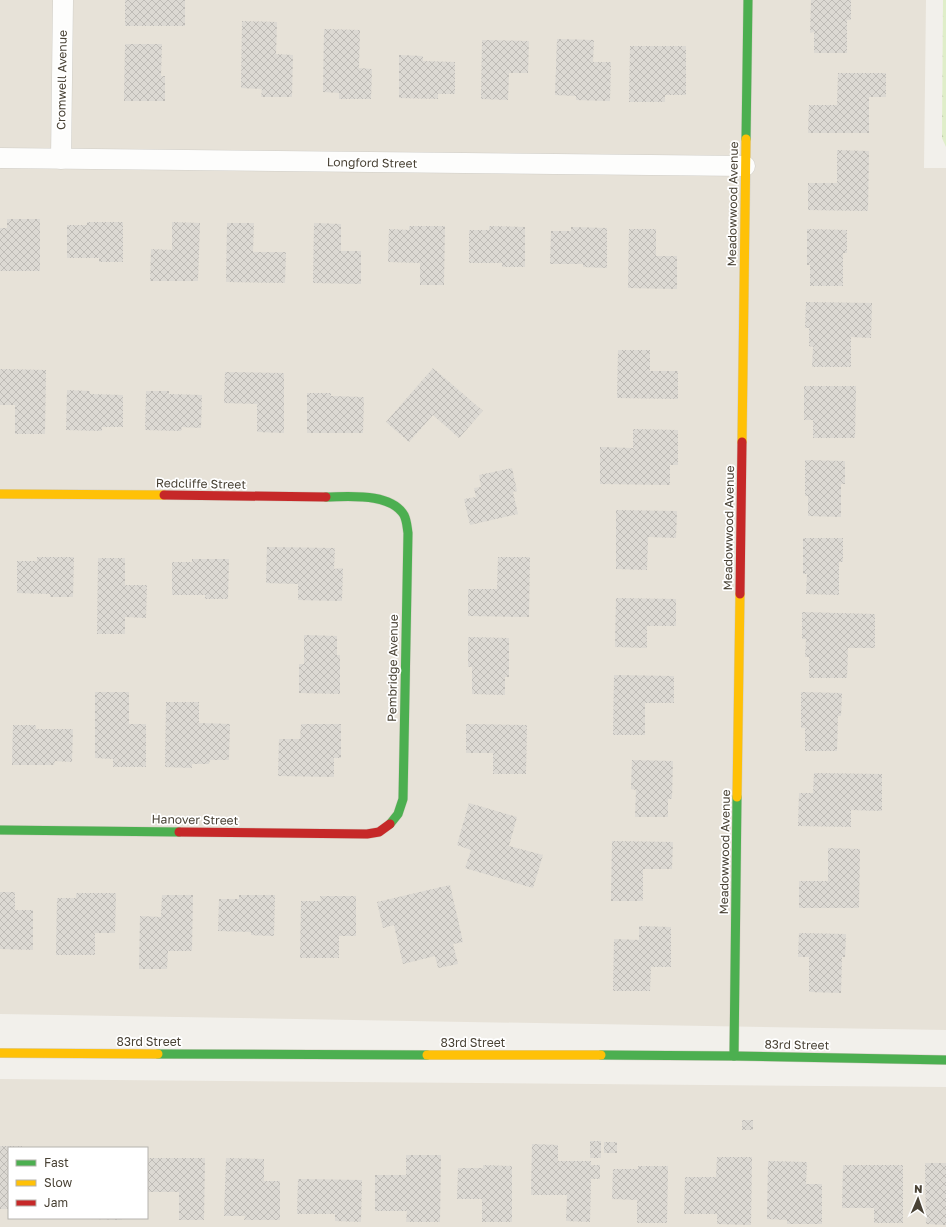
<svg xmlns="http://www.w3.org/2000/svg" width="946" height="1227" viewBox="0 0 946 1227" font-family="'Golos Text',sans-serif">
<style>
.residential{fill:#e7e2d8;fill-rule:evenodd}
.forest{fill:url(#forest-firs)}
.building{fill:url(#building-cross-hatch)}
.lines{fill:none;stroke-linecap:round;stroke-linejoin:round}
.street-casing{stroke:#d0cec8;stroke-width:21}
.fast-casing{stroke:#d2cdc1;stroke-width:10}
.slow-casing{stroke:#d2cdc1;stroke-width:10}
.jam-casing{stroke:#d2cdc1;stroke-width:10}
.street{stroke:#fdfdfc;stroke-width:20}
.fast{stroke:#4caf50;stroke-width:9}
.slow{stroke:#ffc107;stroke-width:9}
.jam{stroke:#c62828;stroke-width:9}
.labels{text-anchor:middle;stroke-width:3.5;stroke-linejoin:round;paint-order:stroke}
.street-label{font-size:12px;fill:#494235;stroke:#fff}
</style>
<defs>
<pattern id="forest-firs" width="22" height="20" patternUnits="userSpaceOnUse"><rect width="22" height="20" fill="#dfeec9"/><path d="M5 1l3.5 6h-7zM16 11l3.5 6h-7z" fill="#c1cdad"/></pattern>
<pattern id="building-cross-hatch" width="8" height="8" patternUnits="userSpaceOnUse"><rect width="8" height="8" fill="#dcd9d3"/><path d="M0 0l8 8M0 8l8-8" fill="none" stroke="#bebbb6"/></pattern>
</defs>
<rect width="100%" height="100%" fill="#f2f0eb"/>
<g class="residential">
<polygon points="0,0 926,0 924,168 946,168 946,1030 0,1014"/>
<path d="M 0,1079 L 946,1087 L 946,1227 L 0,1227 ZM 9,1148 L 147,1148 L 147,1218 L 9,1218 Z"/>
</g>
<polygon class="forest" points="943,0 946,0 946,147 942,138"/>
<g class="building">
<rect x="125" y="0" width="60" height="26"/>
<polygon points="811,0 851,0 851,20 847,20 847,53 814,53 814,32 810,33"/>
<polygon points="242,21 277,22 276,54 293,55 292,97 261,97 262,89 241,88"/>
<polygon points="324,29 360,30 359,68 372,69 371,99 339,99 339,93 323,92"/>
<polygon points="557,39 594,40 593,62 611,62 610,101 576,100 576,96 555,95"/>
<polygon points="482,40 529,41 528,73 509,73 508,100 481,99"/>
<polygon points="125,44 162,44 161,76 165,76 165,101 124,101"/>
<polygon points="630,46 686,46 686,95 665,95 665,102 629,102"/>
<polygon points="399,55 423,56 423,61 455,62 455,94 438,94 438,99 399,98"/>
<polygon points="838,73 886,73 886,97 869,97 869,133 808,133 809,105 837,105"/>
<polygon points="837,150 869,151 868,211 808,210 808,183 837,183"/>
<polygon points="7,219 40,219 40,271 0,271 0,228 7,228"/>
<polygon points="87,222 123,222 123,262 99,262 99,258 67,258 67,225 87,225"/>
<polygon points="172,222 200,223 198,281 150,281 151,249 172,250"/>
<polygon points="227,223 254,223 253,252 286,252 285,283 226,282"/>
<polygon points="314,223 341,224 341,251 361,251 361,284 313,283"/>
<polygon points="409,226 445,226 444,285 420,285 420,263 388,262 389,229 409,230"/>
<polygon points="489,226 525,227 525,267 502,267 502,263 469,263 469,230 489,230"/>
<polygon points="571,227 607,228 607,268 583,267 583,264 550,264 551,231 571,231"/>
<polygon points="629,229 656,229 656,256 677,256 677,289 628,288"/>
<polygon points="807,229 847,230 847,253 843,253 843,286 810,286 810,265 807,265"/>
<polygon points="806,302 872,303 871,338 851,337 851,367 812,367 813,347 809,346 809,328 805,328"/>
<polygon points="618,350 650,350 650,371 678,371 678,399 617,398"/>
<polygon points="433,368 483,411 459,438 433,415 409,442 386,422"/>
<polygon points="0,369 46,370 45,434 15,434 15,405 0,405"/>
<polygon points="225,372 284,373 284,433 257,432 257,404 224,403"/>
<polygon points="804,386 856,386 855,438 813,438 813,420 804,420"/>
<polygon points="67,390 90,391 90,394 123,395 123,427 102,427 102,431 66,430"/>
<polygon points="146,391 169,391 169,394 202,395 201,428 182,427 181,431 145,430"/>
<polygon points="307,393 331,393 331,396 364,397 363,433 307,433"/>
<polygon points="633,429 678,430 678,465 670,465 670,485 600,484 600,447 633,448"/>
<polygon points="805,460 845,461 845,484 841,484 841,517 808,516 808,496 805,496"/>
<polygon points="512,468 517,491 513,492 518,514 470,525 464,499 476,497 474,488 481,487 479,475"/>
<polygon points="616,510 677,511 676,538 648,537 647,570 616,569"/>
<polygon points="803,538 843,538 843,562 839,562 839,595 806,594 807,574 803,574"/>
<polygon points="267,547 335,548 334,569 343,568 342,601 298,600 298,584 266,583"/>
<polygon points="37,557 74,557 73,597 50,597 50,594 17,593 17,561 37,561"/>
<polygon points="498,557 530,557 529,617 468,616 468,589 497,589"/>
<polygon points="98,558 125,558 125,585 147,585 146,618 125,617 125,634 97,634"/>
<polygon points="192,559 229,559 228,599 205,599 205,595 172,595 172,562 192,562"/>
<polygon points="616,598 676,599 676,626 647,626 647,648 615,647"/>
<polygon points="802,612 875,614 875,648 848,648 847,678 809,678 809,657 805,657 806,639 802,639"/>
<polygon points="304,635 337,636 337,655 340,655 340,694 299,693 299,664 304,664"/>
<polygon points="468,637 509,638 509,677 505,677 505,695 472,694 472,667 468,667"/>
<polygon points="614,675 674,676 674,703 645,703 645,735 613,735"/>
<polygon points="95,692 129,692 129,724 146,724 146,767 113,767 113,759 95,758"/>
<polygon points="801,692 842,693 841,716 838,716 837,751 805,751 805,728 801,728"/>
<polygon points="166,702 199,702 199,723 230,724 229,760 210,760 209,764 192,764 192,768 165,767"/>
<polygon points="301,724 341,724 341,758 334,758 334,777 278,776 279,739 300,739"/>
<polygon points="466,724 527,725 526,774 493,774 493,753 466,753"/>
<polygon points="13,725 36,725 36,729 73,729 72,762 55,761 54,765 12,765"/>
<polygon points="632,760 673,761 672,799 668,799 668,817 635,817 636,790 631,789"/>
<polygon points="814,773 882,774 882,811 851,810 851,827 798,826 799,793 813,793"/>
<polygon points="469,803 517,817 509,846 543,855 533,888 465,868 471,850 457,845"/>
<polygon points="612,841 673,842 672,869 643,869 643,901 611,901"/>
<polygon points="828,848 860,849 859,908 799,908 799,881 828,881"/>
<polygon points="450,885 463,942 453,944 458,964 438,968 435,956 403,964 394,925 383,928 377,902"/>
<polygon points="0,892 15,892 15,910 33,910 33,950 0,949"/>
<polygon points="76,893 116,893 115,933 95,933 95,955 56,955 57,898 76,898"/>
<polygon points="162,895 193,895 192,951 168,951 167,969 139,969 140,916 161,917"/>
<polygon points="239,895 275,895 274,936 251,935 251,932 218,931 219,899 239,899"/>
<polygon points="320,896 356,896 356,936 339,936 339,958 300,958 301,901 321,901"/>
<polygon points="639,926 671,927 671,967 651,967 650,991 613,991 614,939 639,940"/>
<polygon points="799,933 846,934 845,957 842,957 841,993 809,992 809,957 798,957"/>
<rect x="742" y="1120" width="11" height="10"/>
<rect x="590" y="1141" width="11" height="17"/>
<rect x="604" y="1142" width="13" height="11"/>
<polygon points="532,1144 558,1145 558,1161 591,1161 591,1165 600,1165 600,1179 591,1179 590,1222 566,1221 567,1195 531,1195"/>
<polygon points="0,1146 22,1146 22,1148 9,1148 9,1209 0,1209"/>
<polygon points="406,1155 441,1155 440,1222 406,1222 407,1211 375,1211 375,1175 406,1175"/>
<polygon points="717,1157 752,1157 751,1225 717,1224 717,1214 684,1214 685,1177 716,1177"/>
<polygon points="147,1158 205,1158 204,1220 179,1220 179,1192 147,1192"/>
<polygon points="226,1158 264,1159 264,1181 280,1181 280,1220 244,1220 245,1216 224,1216"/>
<polygon points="768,1161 807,1162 806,1184 822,1184 822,1224 787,1224 787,1220 767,1219"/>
<polygon points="925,1163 946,1163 946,1225 926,1224"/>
<polygon points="483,1165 512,1166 512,1222 482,1222 482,1199 457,1199 458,1168 483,1168"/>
<polygon points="843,1165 903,1165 903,1223 874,1223 874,1208 842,1208"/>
<polygon points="638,1166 668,1166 667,1223 637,1223 637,1200 612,1199 613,1169 638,1169"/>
<polygon points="298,1179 362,1180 361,1222 335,1221 335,1214 297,1214"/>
<polygon points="91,1218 122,1218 122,1220 91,1219"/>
</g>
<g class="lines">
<defs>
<g id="street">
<polyline points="0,158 745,166"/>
<polyline points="61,159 63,0"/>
</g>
<g id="fast">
<polyline points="746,139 748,0"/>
<path d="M 326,497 C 348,497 390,492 404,515 C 407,521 407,527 408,533 L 403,799 L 398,814 L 390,824"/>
<polyline points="0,830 179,832"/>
<polyline points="158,1054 427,1055"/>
<polyline points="601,1055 734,1056 946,1060"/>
<polyline points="734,1056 737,797"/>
</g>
<g id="slow">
<polyline points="742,442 746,139"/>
<polyline points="0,494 164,495"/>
<polyline points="737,797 740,594"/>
<polyline points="0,1053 158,1054"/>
<polyline points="427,1055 601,1055"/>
</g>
<g id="jam">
<polyline points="164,495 326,497"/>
<polyline points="740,594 742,442"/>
<polyline points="179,832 367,834 379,832 390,824"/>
</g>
</defs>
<use href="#street" class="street-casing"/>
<use href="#fast" class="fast-casing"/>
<use href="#slow" class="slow-casing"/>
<use href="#jam" class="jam-casing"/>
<use href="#street" class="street"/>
<use href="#fast" class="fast"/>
<use href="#slow" class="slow"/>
<use href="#jam" class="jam"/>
</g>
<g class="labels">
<g class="street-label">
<text transform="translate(62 80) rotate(-89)" y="4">Cromwell Avenue</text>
<text transform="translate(372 163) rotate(1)" y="4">Longford Street</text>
<text transform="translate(733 204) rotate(-89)" y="4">Meadowwood Avenue</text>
<text transform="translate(201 484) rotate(1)" y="4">Redcliffe Street</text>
<text transform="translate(729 528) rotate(-89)" y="4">Meadowwood Avenue</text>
<text transform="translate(393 668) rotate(-89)" y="4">Pembridge Avenue</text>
<text transform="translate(195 820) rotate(1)" y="4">Hanover Street</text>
<text transform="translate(725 852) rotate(-89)" y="4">Meadowwood Avenue</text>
<text x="149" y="1046">83rd Street</text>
<text x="473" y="1047">83rd Street</text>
<text transform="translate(797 1045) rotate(1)" y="4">83rd Street</text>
</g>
</g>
<rect x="8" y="1147" width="140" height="72" fill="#ffffff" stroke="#b6b3ae"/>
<rect x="16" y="1160" width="20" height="6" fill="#4caf50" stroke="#b6b3ae"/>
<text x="44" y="1167" font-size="12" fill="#494235">Fast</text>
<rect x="16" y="1180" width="20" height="6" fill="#ffc107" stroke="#b6b3ae"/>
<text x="44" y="1187" font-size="12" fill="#494235">Slow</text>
<rect x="16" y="1200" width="20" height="6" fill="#c62828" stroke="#b6b3ae"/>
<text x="44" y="1207" font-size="12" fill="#494235">Jam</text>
<g transform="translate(918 1199) rotate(2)" stroke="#ffffff" stroke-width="3" paint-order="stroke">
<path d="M0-3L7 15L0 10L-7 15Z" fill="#494235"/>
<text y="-6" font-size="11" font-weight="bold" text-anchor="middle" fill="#494235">N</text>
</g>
</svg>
